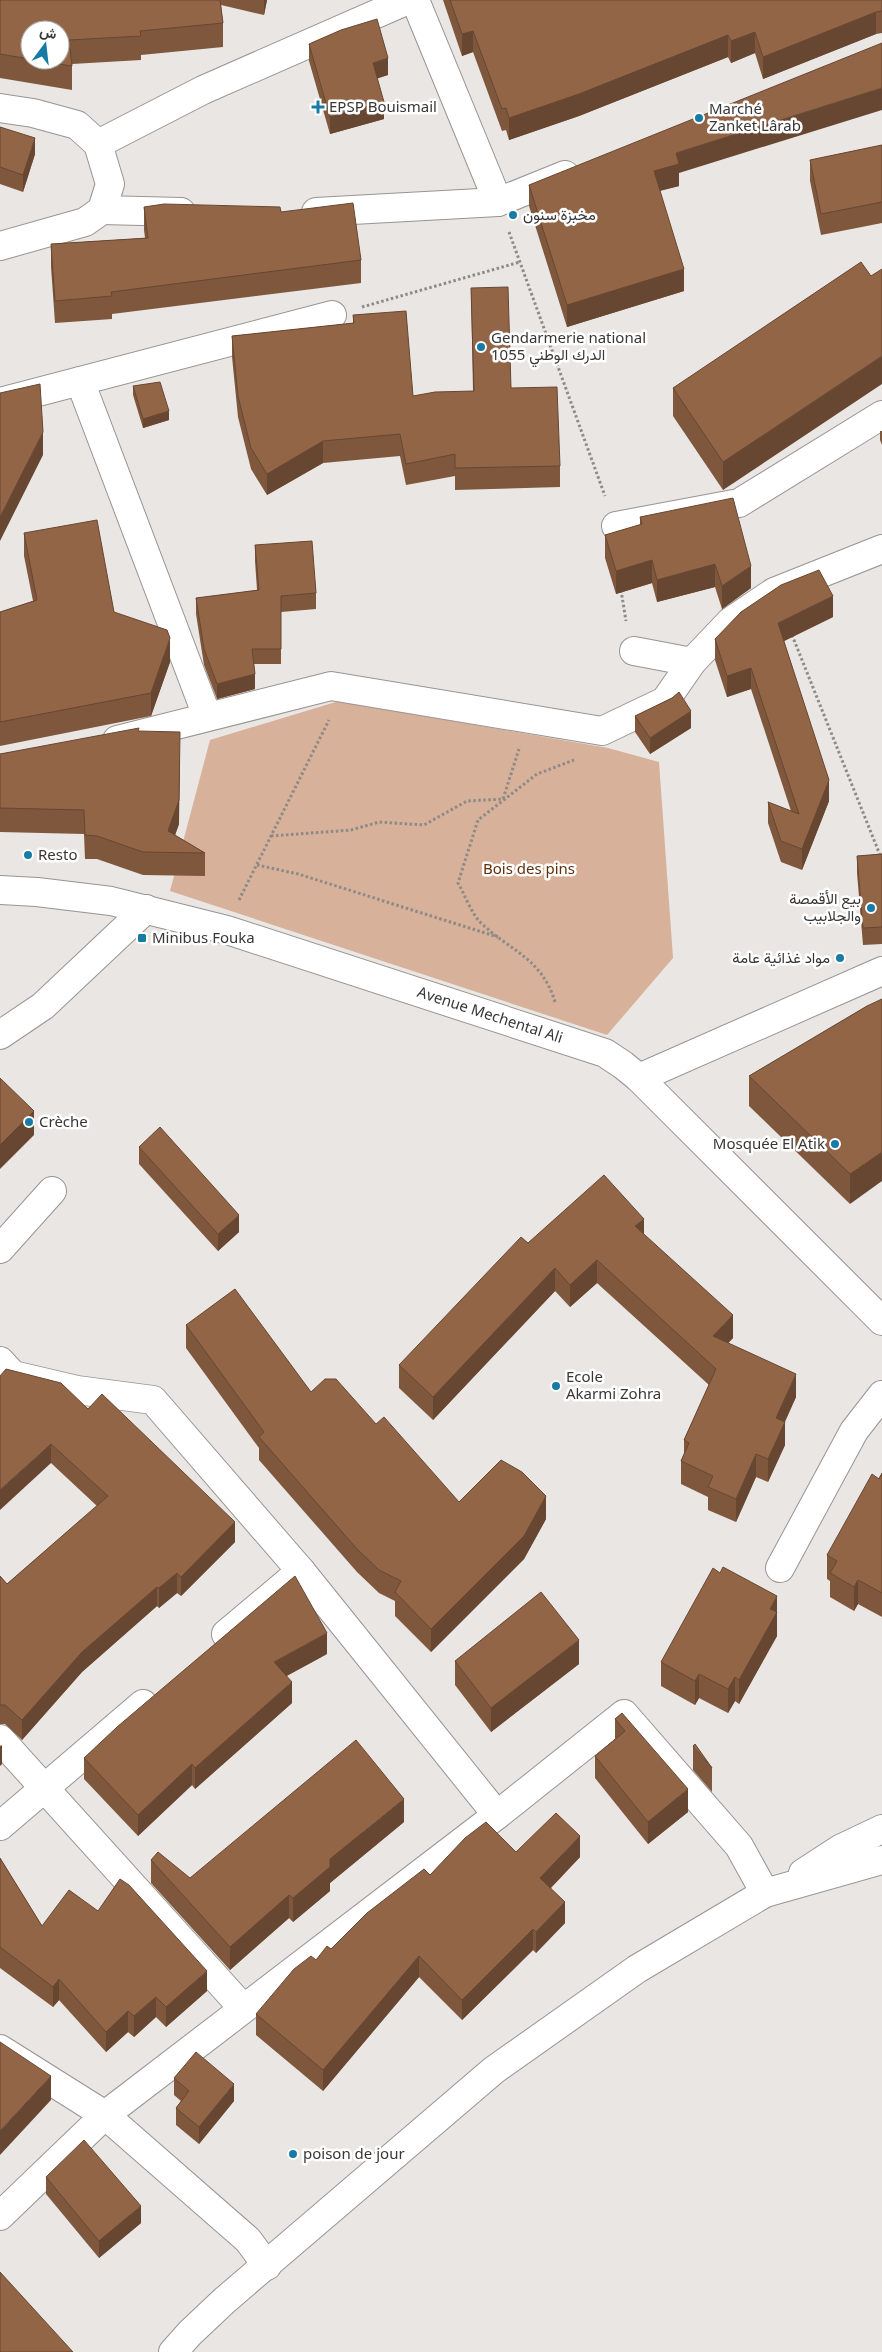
<svg xmlns="http://www.w3.org/2000/svg" width="882" height="2352" viewBox="0 0 882 2352" font-family="'Noto Sans',Vazirmatn,sans-serif">
<style>
.green{fill:#d7b19a}
.lines{fill:none;stroke-linecap:round;stroke-linejoin:round}
.minor-casing{stroke:#989492;stroke-width:30}
.major-casing{stroke:#989492;stroke-width:30}
.path{stroke:#8d8a88;stroke-width:3;stroke-dasharray:2.5 2.5;stroke-linecap:butt}
.minor{stroke:#fff;stroke-width:28}
.major{stroke:#fff;stroke-width:28}
.wall{fill:#7e573d;fill-rule:evenodd}
.shaded-wall{fill:#674732}
.building{fill:#936547;stroke:#674732}
.poi-dot{fill:#177ba6;stroke:#fff;stroke-width:2}
.labels{text-anchor:middle;stroke-width:5;stroke-linejoin:round;paint-order:stroke}
.poi-label{font-size:15px;fill:#393736;stroke:#fff;text-anchor:start}
.park-label{font-size:15px;fill:#5f300a;stroke:#fff}
.street-label{font-size:15px;fill:#393736;stroke:#fff}
</style>
<rect width="100%" height="100%" fill="#eae6e3"/>
<polygon class="green" points="339,701 608,748 659,762 673,958 607,1035 170,891 210,740"/>
<g class="lines">
<defs>
<g id="minor">
<polyline points="415,0 498,202"/>
<polyline points="98,144 203,90 408,0"/>
<polyline points="102,210 181,212"/>
<polyline points="316,212 498,202 565,175"/>
<polyline points="80,381 207,716"/>
<polyline points="0,402 332,315"/>
<polyline points="616,526 739,503 882,415"/>
<polyline points="634,651 692,662"/>
<polyline points="117,740 331,686 602,731 665,701 692,662 731,621 774,592 882,549"/>
<polyline points="0,1035 43,1006 146,909"/>
<polyline points="639,1078 882,971"/>
<polyline points="0,1249 52,1191"/>
<polyline points="0,1361 13,1375 77,1390 153,1400 301,1571 497,1815"/>
<polyline points="780,1568 854,1431 882,1395"/>
<polyline points="226,1634 301,1571"/>
<polyline points="0,1739 243,2008"/>
<polyline points="0,1826 143,1704"/>
<polyline points="0,2049 105,2115 248,2240 267,2266"/>
<polyline points="0,2216 105,2115 497,1815 624,1714 739,1846 765,1893"/>
</g>
<g id="major">
<polyline points="0,108 33,113 77,125 98,144 110,184 102,210 85,222 0,246"/>
<polyline points="0,890 37,892 111,901 227,930 605,1053 623,1065 639,1078 882,1321"/>
<polyline points="803,1873 840,1849 882,1829"/>
<polyline points="173,2352 190,2333 225,2300 494,2070 637,1969 765,1893 882,1860"/>
</g>
</defs>
<use href="#minor" class="minor-casing"/>
<use href="#major" class="major-casing"/>
<g class="path">
<polyline points="509,232 605,496"/>
<polyline points="362,307 520,262"/>
<polyline points="621,590 626,621"/>
<polyline points="792,635 882,860"/>
<polyline points="271,836 351,830 379,822 424,825 467,801 503,799 519,749"/>
<polyline points="257,865 298,874 498,937"/>
<polyline points="239,900 329,720"/>
<path d="M 555,1002 C 542,958 510,951 481,923 C 471,913 465,895 458,883 L 478,820 L 537,774 L 574,760"/>
</g>
<use href="#minor" class="minor"/>
<use href="#major" class="major"/>
</g>
<g class="wall">
<path d="M 0,0 L 267,0 L 264,15 L 221,5 L 223,23 L 223,47 L 141,55 L 141,60 L 72,64 L 72,90 L 0,78 ZM 30,30 L 60,60 L 30,60 Z"/>
<polygon points="443,0 882,0 882,33 876,34 763,79 755,53 731,63 728,57 579,116 509,140 506,130 502,131 473,52 462,56"/>
<polygon points="309,44 388,75 377,78 384,119 330,134 309,61"/>
<polygon points="0,127 35,154 23,192 0,184"/>
<polygon points="882,145 882,223 821,235 810,181 810,160"/>
<polygon points="679,173 679,186 660,191 684,291 567,327 529,206 529,185"/>
<polygon points="144,207 281,212 361,260 361,283 112,314 112,319 55,323 51,267 51,244 145,238 144,230"/>
<polygon points="871,276 723,490 673,416 673,388"/>
<polygon points="471,288 511,388 560,466 560,487 455,490 455,476 406,485 400,456 323,463 267,495 251,469 238,417 232,357 232,336 353,323 353,315 413,396 473,391"/>
<polygon points="133,386 169,420 143,428 133,395"/>
<polygon points="880,431 882,431 882,445 880,440"/>
<polygon points="640,517 751,588 722,609 715,587 657,602 652,583 616,594 605,558 605,535 640,525"/>
<polygon points="24,533 170,662 151,716 0,746 0,612 33,601 24,556"/>
<polygon points="255,545 316,593 316,609 281,612 281,664 254,664 255,689 217,699 204,665 196,614 196,598 257,590 255,561"/>
<polygon points="833,617 784,641 829,801 802,870 781,862 768,823 768,802 791,811 751,689 727,697 715,660 715,639"/>
<polygon points="672,698 691,728 650,754 635,732 635,716"/>
<polygon points="139,731 179,824 175,835 205,853 205,876 143,875 97,859 85,859 84,834 0,832 0,754"/>
<polygon points="882,854 882,944 863,945 857,873 857,856"/>
<polygon points="867,1006 850,1204 749,1106 749,1076"/>
<polygon points="139,1147 239,1232 218,1251 139,1164"/>
<polygon points="644,1234 733,1338 728,1343 796,1397 785,1422 785,1445 768,1482 756,1477 736,1522 708,1510 708,1497 681,1484 681,1461 684,1454 684,1440 709,1385 597,1283 570,1307 555,1291 433,1420 399,1388 399,1365 528,1243"/>
<polygon points="186,1325 311,1392 376,1424 459,1502 546,1519 524,1559 431,1652 395,1616 395,1601 379,1593 357,1572 259,1460 259,1448 186,1348"/>
<polygon points="0,1376 88,1409 235,1542 181,1596 177,1593 159,1608 157,1606 82,1672 22,1740 5,1724 0,1724 0,1576 7,1584 97,1506 51,1463"/>
<polygon points="882,1473 882,1617 858,1604 854,1611 830,1597 830,1581 827,1579 827,1555"/>
<polygon points="777,1620 777,1636 739,1704 735,1701 728,1713 699,1698 695,1705 661,1686 661,1662"/>
<polygon points="327,1654 286,1676 292,1703 195,1789 192,1785 138,1836 84,1779 84,1758"/>
<polygon points="455,1661 579,1664 491,1732 455,1685"/>
<polygon points="622,1713 688,1812 648,1844 595,1778 595,1756 615,1739 615,1719"/>
<polygon points="693,1746 712,1768 712,1792 693,1770"/>
<polygon points="404,1822 330,1883 330,1891 293,1922 289,1918 230,1970 151,1883 151,1860 190,1878"/>
<polygon points="516,1852 580,1857 551,1888 565,1923 536,1953 533,1950 462,2020 419,1977 323,2091 256,2035 256,2014 316,1960 430,1875"/>
<polygon points="0,1858 42,1926 207,1991 166,2027 156,2017 134,2037 128,2032 106,2052 59,2000 53,2007 0,1968"/>
<polygon points="174,2078 234,2101 199,2144 176,2125 176,2108 181,2101 174,2095"/>
<polygon points="46,2177 141,2223 99,2258 46,2194"/>
</g>
<g class="shaded-wall">
<polygon points="264,0 267,0 264,15"/>
<polygon points="876,12 876,34 763,79 763,57"/>
<polygon points="473,31 473,52 462,56 462,34"/>
<polygon points="755,32 755,53 731,63 731,41"/>
<polygon points="728,35 728,57 579,116 509,140 509,118"/>
<polygon points="388,58 388,75 373,80 373,63"/>
<polygon points="882,88 882,110 679,173 679,186 654,192 654,171 676,153"/>
<polygon points="384,102 384,119 330,134 330,117"/>
<polygon points="35,138 35,154 23,192 23,175"/>
<polygon points="684,269 684,291 567,327 567,305"/>
<polygon points="882,356 882,384 723,490 723,462"/>
<polygon points="169,411 169,420 143,428 143,419"/>
<polygon points="43,432 43,455 0,541 0,517"/>
<polygon points="323,441 323,463 267,495 267,474"/>
<polygon points="652,560 652,583 616,594 616,571"/>
<polygon points="715,564 715,587 657,602 657,580"/>
<polygon points="751,566 751,588 722,609 722,586"/>
<polygon points="833,596 833,617 778,644 778,623"/>
<polygon points="170,638 170,662 151,716 151,693"/>
<polygon points="751,668 751,689 727,697 727,676"/>
<polygon points="255,674 255,689 217,699 217,684"/>
<polygon points="691,711 691,728 650,754 650,738"/>
<polygon points="180,756 179,824 169,852 168,831"/>
<polygon points="829,780 829,801 802,870 802,849"/>
<polygon points="34,1111 34,1135 0,1169 0,1145"/>
<polygon points="882,1152 882,1181 850,1204 850,1174"/>
<polygon points="239,1215 239,1232 218,1251 218,1234"/>
<polygon points="644,1219 644,1241 635,1226"/>
<polygon points="597,1260 597,1283 570,1307 570,1285"/>
<polygon points="555,1268 555,1291 433,1420 433,1397"/>
<polygon points="733,1315 733,1338 713,1359 713,1336"/>
<polygon points="796,1374 796,1397 776,1440 776,1418"/>
<polygon points="785,1422 785,1445 768,1482 768,1459"/>
<polygon points="51,1444 51,1463 0,1510 0,1490"/>
<polygon points="756,1454 756,1477 736,1522 736,1499"/>
<polygon points="546,1496 546,1519 524,1559 431,1652 431,1629"/>
<polygon points="235,1522 235,1542 181,1596 181,1577"/>
<polygon points="177,1573 177,1593 159,1608 159,1588"/>
<polygon points="858,1580 858,1604 854,1611 854,1587"/>
<polygon points="157,1587 157,1606 82,1672 22,1740 22,1720 82,1652"/>
<polygon points="777,1596 777,1636 739,1704 739,1680 770,1609"/>
<polygon points="327,1633 327,1654 274,1683 274,1662"/>
<polygon points="579,1640 579,1664 491,1732 491,1708"/>
<polygon points="699,1674 699,1698 695,1705 695,1681"/>
<polygon points="735,1677 735,1701 728,1713 728,1689"/>
<polygon points="292,1682 292,1703 195,1789 195,1768"/>
<polygon points="2,1745 2,1764 0,1766 0,1746"/>
<polygon points="192,1764 192,1785 138,1836 138,1815"/>
<polygon points="688,1789 688,1812 648,1844 648,1822"/>
<polygon points="404,1799 404,1822 330,1883 330,1891 293,1922 293,1898 330,1859"/>
<polygon points="580,1836 580,1857 540,1899 540,1878"/>
<polygon points="289,1895 289,1918 230,1970 230,1947"/>
<polygon points="565,1902 565,1923 536,1953 536,1932"/>
<polygon points="533,1929 533,1950 462,2020 462,2000"/>
<polygon points="419,1956 419,1977 323,2091 323,2070"/>
<polygon points="207,1971 207,1991 166,2027 166,2007"/>
<polygon points="59,1979 59,2000 53,2007 53,1987"/>
<polygon points="156,1997 156,2017 134,2037 134,2016"/>
<polygon points="128,2011 128,2032 106,2052 106,2032"/>
<polygon points="51,2076 51,2100 0,2155 0,2131"/>
<polygon points="234,2084 234,2101 199,2144 199,2127"/>
<polygon points="141,2206 141,2223 99,2258 99,2241"/>
</g>
<g class="building">
<polygon points="0,0 220,0 223,23 140,31 141,36 69,40 72,66 34,60 60,60 60,30 30,30 30,59 0,54"/>
<polygon points="450,0 882,0 882,11 876,12 763,57 755,32 731,41 728,35 579,94 509,118 506,108 502,109 473,31 462,34"/>
<polygon points="377,19 388,58 373,63 384,102 330,117 309,44 341,30"/>
<polygon points="882,43 882,88 676,153 679,164 654,171 684,269 567,305 529,185"/>
<polygon points="0,127 35,138 23,175 0,167"/>
<polygon points="882,145 882,202 821,214 810,160"/>
<polygon points="353,203 361,260 111,292 112,296 55,301 51,244 148,238 144,207 164,204 280,207 281,212"/>
<polygon points="861,262 871,276 882,269 882,356 723,462 673,388"/>
<polygon points="508,287 511,388 557,387 560,466 455,468 455,454 406,464 400,434 323,441 267,474 251,448 238,396 232,336 354,323 353,315 406,311 413,396 435,392 474,391 471,288"/>
<polygon points="160,382 169,411 143,419 133,386"/>
<polygon points="40,384 43,432 0,517 0,393"/>
<polygon points="733,498 751,566 722,586 715,564 657,580 652,560 616,571 605,535 642,524 640,517"/>
<polygon points="97,520 114,612 167,630 170,638 151,693 0,722 0,612 37,600 24,533"/>
<polygon points="312,541 316,593 281,596 281,649 252,649 255,674 217,684 204,649 196,598 259,590 255,545"/>
<polygon points="819,570 833,596 778,623 829,780 802,849 781,841 768,802 799,814 751,668 727,676 715,639 741,612 781,585"/>
<polygon points="679,692 691,711 650,738 635,716 672,698"/>
<polygon points="139,728 138,731 180,732 179,800 168,831 205,853 143,852 97,836 85,835 84,810 0,808 0,754"/>
<polygon points="882,854 882,927 863,928 857,856"/>
<polygon points="882,999 882,1152 850,1174 749,1076 867,1006"/>
<polygon points="0,1078 34,1111 0,1145"/>
<polygon points="160,1127 239,1215 218,1234 139,1147"/>
<polygon points="604,1175 644,1219 635,1226 733,1315 713,1336 796,1374 776,1418 785,1422 768,1459 756,1454 736,1499 708,1487 713,1476 681,1461 689,1443 684,1440 716,1369 597,1260 570,1285 555,1268 433,1397 399,1365 521,1237 528,1243"/>
<polygon points="235,1289 311,1392 325,1379 336,1379 376,1424 384,1417 459,1502 501,1460 522,1472 546,1496 524,1536 431,1629 395,1592 401,1581 379,1570 357,1549 259,1437 264,1432 186,1325"/>
<polygon points="6,1369 61,1383 88,1409 102,1394 235,1522 181,1577 177,1573 159,1588 157,1587 82,1652 22,1720 5,1705 0,1705 0,1576 7,1584 108,1496 51,1444 0,1490 0,1376"/>
<polygon points="882,1473 882,1593 858,1580 854,1587 830,1573 837,1561 827,1555 872,1474 879,1479"/>
<polygon points="723,1567 777,1596 770,1609 777,1612 739,1680 735,1677 728,1689 699,1674 695,1681 661,1662 713,1568 720,1573"/>
<polygon points="295,1576 327,1633 274,1662 292,1682 195,1768 192,1764 138,1815 84,1758 117,1727"/>
<polygon points="541,1592 579,1640 491,1708 455,1661"/>
<polygon points="622,1713 688,1789 648,1822 595,1756 625,1731 615,1719"/>
<polygon points="356,1740 404,1799 330,1859 330,1867 293,1898 289,1895 230,1947 151,1860 158,1852 190,1878"/>
<polygon points="695,1744 712,1768 693,1746"/>
<polygon points="556,1813 580,1836 540,1878 565,1902 536,1932 533,1929 462,2000 419,1956 323,2070 256,2014 294,1969 311,1956 316,1960 327,1946 331,1949 367,1913 424,1869 430,1875 465,1838 486,1822 516,1852"/>
<polygon points="0,1858 42,1926 69,1890 98,1911 120,1879 129,1885 207,1971 166,2007 156,1997 134,2016 128,2011 106,2032 59,1979 53,1987 0,1947"/>
<polygon points="0,2042 51,2076 0,2131"/>
<polygon points="196,2052 234,2084 199,2127 176,2108 189,2091 174,2078"/>
<polygon points="84,2140 141,2206 99,2241 46,2177"/>
<polygon points="0,2272 73,2352 0,2352"/>
</g>
<g class="poi-dot">
<path d="M315.5 99.5h5v5h5v5h-5v5h-5v-5h-5v-5h5z"/>
<circle cx="699" cy="118" r="5"/>
<circle cx="513" cy="215" r="5"/>
<circle cx="481" cy="347" r="5"/>
<circle cx="28" cy="855" r="5"/>
<circle cx="871" cy="908" r="5"/>
<rect x="137" y="933" width="10" height="10" rx="2.5"/>
<circle cx="840" cy="958" r="5"/>
<circle cx="29" cy="1122" r="5"/>
<circle cx="835" cy="1144" r="5"/>
<circle cx="556" cy="1386" r="5"/>
<circle cx="293" cy="2154" r="5"/>
</g>
<g class="labels">
<g class="poi-label">
<text x="329" y="112">EPSP Bouismail</text>
<text x="709" y="114">Marché<tspan x="709" dy="17">Zanket Lârab</tspan></text>
<text x="523" y="220">مخبزة سنون</text>
<text x="491" y="343">Gendarmerie national<tspan x="491" dy="17">1055 الدرك الوطني</tspan></text>
<text x="38" y="860">Resto</text>
<text x="861" y="904" text-anchor="end">بيع الأقمصة<tspan x="861" dy="17">والجلابيب</tspan></text>
<text x="152" y="943">Minibus Fouka</text>
<text x="830" y="963" text-anchor="end">مواد غذائية عامة</text>
<text x="39" y="1127">Crèche</text>
<text x="825" y="1149" text-anchor="end">Mosquée El Atik</text>
<text x="566" y="1382">Ecole<tspan x="566" dy="17">Akarmi Zohra</tspan></text>
<text x="303" y="2159">poison de jour</text>
</g>
<g class="park-label">
<text x="529" y="874">Bois des pins</text>
</g>
<g class="street-label">
<text transform="translate(490 1015) rotate(18)" y="5">Avenue Mechental Ali</text>
</g>
</g>
<g transform="translate(45 45) rotate(15)"><circle r="24" fill="#ffffff" stroke="#b0afaf"/>
<path d="M0-4L9 19L0 12L-9 19Z" fill="#177ba6"/>
<text y="-8" font-size="14" font-weight="bold" text-anchor="middle" fill="#393736">ش</text>
</g>
</svg>
